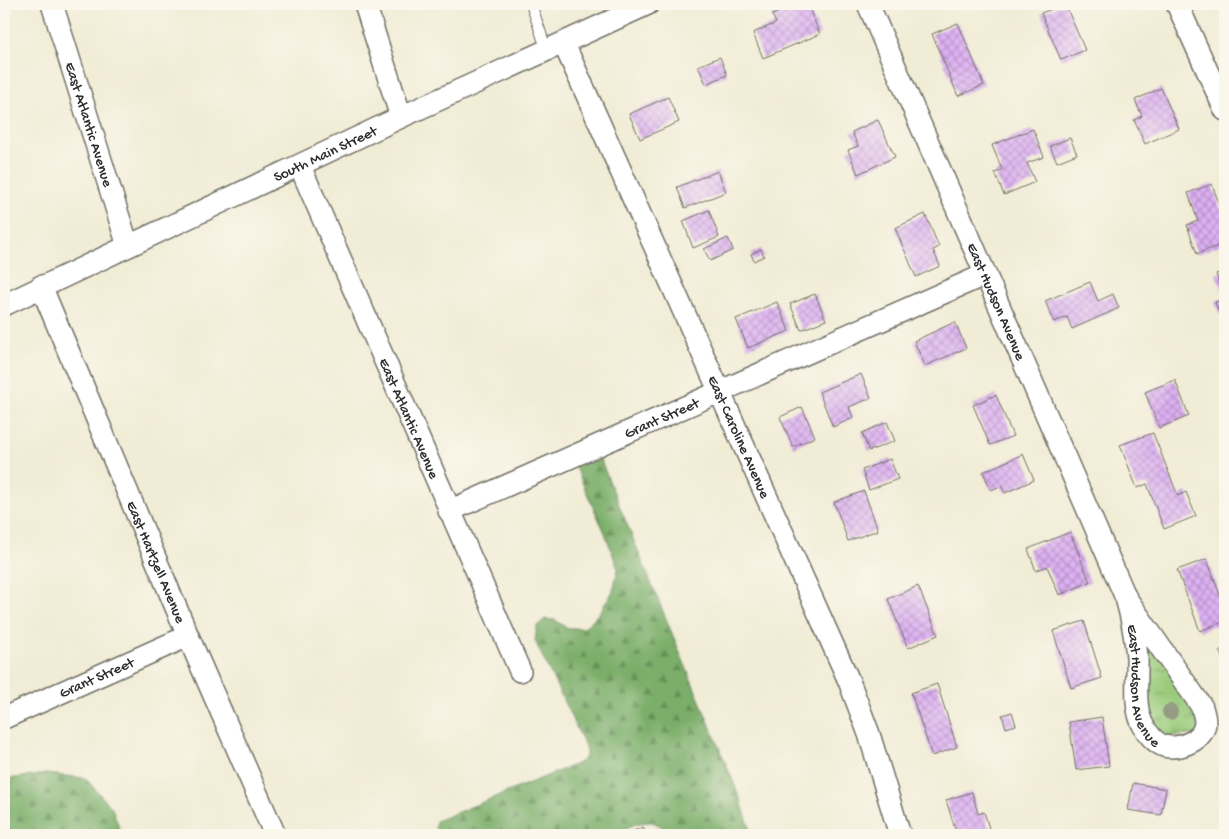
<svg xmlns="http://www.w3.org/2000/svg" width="1229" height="839" viewBox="0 0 1229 839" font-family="'Gochi Hand',sans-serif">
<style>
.grass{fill:url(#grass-tufts);stroke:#627a52}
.forest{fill:url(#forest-firs);stroke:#526c4a}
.building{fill:url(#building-cross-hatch)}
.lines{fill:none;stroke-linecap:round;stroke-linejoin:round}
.lane-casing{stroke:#706f66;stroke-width:12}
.street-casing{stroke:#706f66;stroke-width:24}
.lane{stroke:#fff;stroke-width:10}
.street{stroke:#fff;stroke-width:21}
.tree{fill:#969c84}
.labels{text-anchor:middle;stroke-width:4;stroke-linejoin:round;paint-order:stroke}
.street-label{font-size:15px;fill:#2b2b2b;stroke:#fbf7ec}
</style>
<defs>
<pattern id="grass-tufts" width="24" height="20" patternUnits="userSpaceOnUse" patternTransform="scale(1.25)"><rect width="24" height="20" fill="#98ca79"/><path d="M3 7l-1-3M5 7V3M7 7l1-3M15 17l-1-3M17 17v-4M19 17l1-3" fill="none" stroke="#7ca463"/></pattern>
<pattern id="forest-firs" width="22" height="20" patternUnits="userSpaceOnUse" patternTransform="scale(1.25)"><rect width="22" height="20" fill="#7aae69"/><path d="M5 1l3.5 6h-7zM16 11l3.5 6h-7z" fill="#648e57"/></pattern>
<pattern id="building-cross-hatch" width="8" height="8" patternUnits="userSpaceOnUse" patternTransform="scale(1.25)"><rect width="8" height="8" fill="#ddb0f3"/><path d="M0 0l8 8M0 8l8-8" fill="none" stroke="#b38fc5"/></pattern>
</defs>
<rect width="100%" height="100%" fill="#fbf7ec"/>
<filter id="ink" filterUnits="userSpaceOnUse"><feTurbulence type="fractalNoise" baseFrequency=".02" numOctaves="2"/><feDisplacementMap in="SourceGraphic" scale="10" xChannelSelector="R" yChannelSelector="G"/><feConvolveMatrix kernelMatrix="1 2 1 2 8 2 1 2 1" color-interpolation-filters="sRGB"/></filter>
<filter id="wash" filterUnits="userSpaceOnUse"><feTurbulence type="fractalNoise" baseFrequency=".0096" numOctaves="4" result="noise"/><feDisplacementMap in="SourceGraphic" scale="20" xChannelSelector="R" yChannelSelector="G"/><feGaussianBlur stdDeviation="1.12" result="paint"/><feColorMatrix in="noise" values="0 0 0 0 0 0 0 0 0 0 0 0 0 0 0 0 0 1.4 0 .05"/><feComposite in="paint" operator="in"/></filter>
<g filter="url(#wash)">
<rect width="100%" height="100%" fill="#f1ecd5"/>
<polygon class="grass" points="1134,627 1181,677 1201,734 1152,738"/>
<g class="forest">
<polygon points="596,449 740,798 752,835 667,835 661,826 652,822 639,823 608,835 438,835 435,827 436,821 581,762 586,755 585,746 535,641 537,626 545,619 555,620 567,628 584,628 599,613 613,591 618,569 605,533 572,460"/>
<polygon points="46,774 85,778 112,808 122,835 4,835 4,783 7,779"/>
</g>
<g id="blocks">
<g class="building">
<polygon points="798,4 807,4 820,34 763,58 753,33 776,23 772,15"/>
<polygon points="1065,4 1085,50 1061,60 1041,13"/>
<polygon points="958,23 984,85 958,96 932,34"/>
<polygon points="720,57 727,75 706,84 698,66"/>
<polygon points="1161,88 1179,129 1145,144 1134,120 1142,116 1135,100"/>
<polygon points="668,97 679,122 640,139 629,114"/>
<polygon points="878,120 895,157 858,174 848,150 858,146 852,132"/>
<polygon points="1033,129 1044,157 1027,163 1035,182 1004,195 995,173 1002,170 992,145"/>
<polygon points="1070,138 1077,154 1057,162 1050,146"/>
<polygon points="718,171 726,192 685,208 677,187"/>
<polygon points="1212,184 1225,221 1225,243 1197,254 1187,225 1198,221 1188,193"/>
<polygon points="709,210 719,237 693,248 683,221"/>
<polygon points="925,214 939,247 933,250 940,266 916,277 895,228"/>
<polygon points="728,238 733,250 710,261 704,249"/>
<polygon points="761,249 764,256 754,261 751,254"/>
<polygon points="1225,271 1225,297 1216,274"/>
<polygon points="1090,282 1098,301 1113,294 1119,308 1072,329 1067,317 1054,322 1045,301"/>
<polygon points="815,294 826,320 801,330 790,304"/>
<polygon points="1225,298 1225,313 1220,315 1215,302"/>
<polygon points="777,302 789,331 748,348 736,319"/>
<polygon points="955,322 966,348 925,366 914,341"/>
<polygon points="861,374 871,398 849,407 853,418 833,427 819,392"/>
<polygon points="1175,380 1189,416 1159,428 1145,392"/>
<polygon points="996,395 1013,436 990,445 973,405"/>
<polygon points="802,407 815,437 793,447 780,417"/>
<polygon points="887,422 895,441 869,451 862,433"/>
<polygon points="1153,433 1178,496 1186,492 1196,516 1164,529 1147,484 1137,488 1120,445"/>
<polygon points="1023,454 1034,480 1005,493 1001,486 991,490 983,472"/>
<polygon points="890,459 898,479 869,490 862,470"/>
<polygon points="864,491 878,530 848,541 834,502"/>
<polygon points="1070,532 1090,582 1059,595 1047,566 1036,571 1028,549"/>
<polygon points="1207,559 1225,609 1225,621 1200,631 1177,570"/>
<polygon points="918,586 938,635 908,648 888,599"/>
<polygon points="1084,621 1102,678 1071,688 1053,631"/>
<polygon points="1225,647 1225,660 1219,651"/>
<polygon points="937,684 957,747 932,756 911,693"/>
<polygon points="1012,712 1016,725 1006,728 1002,715"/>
<polygon points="1102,717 1109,766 1076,770 1069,722"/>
<polygon points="1133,783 1166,789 1161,815 1128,810"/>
<polygon points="972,792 978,814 984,812 991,835 957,835 946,800"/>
<polygon points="643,827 646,835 624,835"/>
</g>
</g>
</g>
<g filter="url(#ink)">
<use href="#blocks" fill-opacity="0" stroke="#706f66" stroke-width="1"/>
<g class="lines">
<defs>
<polyline id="lane" points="531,4 547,51"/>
<g id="street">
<path id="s1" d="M 52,4 L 128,246"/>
<polyline points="365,4 401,117"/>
<path id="s2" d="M 868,4 L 1126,598 C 1132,618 1135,636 1137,657 C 1138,678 1133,707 1143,725 C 1147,733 1155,743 1164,746 C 1180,750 1205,740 1205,722 C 1205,717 1203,712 1202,707 L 1126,598"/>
<polyline points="1177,4 1225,110"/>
<path id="s3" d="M 564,44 L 849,681 L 869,734 L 900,835"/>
<path id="s4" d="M 300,166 L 520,671"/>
<path id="s5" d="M 41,286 L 188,636 L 275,835"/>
<path id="s6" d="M 4,305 L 401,117 L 648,4"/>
<path id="s7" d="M 449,511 L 984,275"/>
<path id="s8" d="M 4,718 L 188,636"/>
</g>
</defs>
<use href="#lane" class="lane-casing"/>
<use href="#street" class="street-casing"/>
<use href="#lane" class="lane"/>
<use href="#street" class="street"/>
</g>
<circle class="tree" cx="1170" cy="712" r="8"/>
</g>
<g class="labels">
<g class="street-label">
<text dy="5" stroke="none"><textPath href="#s1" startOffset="126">East Atlantic Avenue</textPath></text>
<text dy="5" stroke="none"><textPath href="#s6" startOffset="355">South Main Street</textPath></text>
<text dy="5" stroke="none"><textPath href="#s2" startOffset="324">East Hudson Avenue</textPath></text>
<text dy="5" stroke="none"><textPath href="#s7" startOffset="232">Grant Street</textPath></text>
<text dy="5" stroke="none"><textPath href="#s4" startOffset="275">East Atlantic Avenue</textPath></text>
<text dy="5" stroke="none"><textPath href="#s3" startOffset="430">East Caroline Avenue</textPath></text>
<text dy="5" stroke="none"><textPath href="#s5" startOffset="299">East Hartzell Avenue</textPath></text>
<text dy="5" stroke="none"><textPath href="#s8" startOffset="101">Grant Street</textPath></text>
<text dy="5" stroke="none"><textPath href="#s2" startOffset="738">East Hudson Avenue</textPath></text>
</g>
</g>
<rect width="1229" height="839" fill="none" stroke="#fbf7ec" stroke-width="20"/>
</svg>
